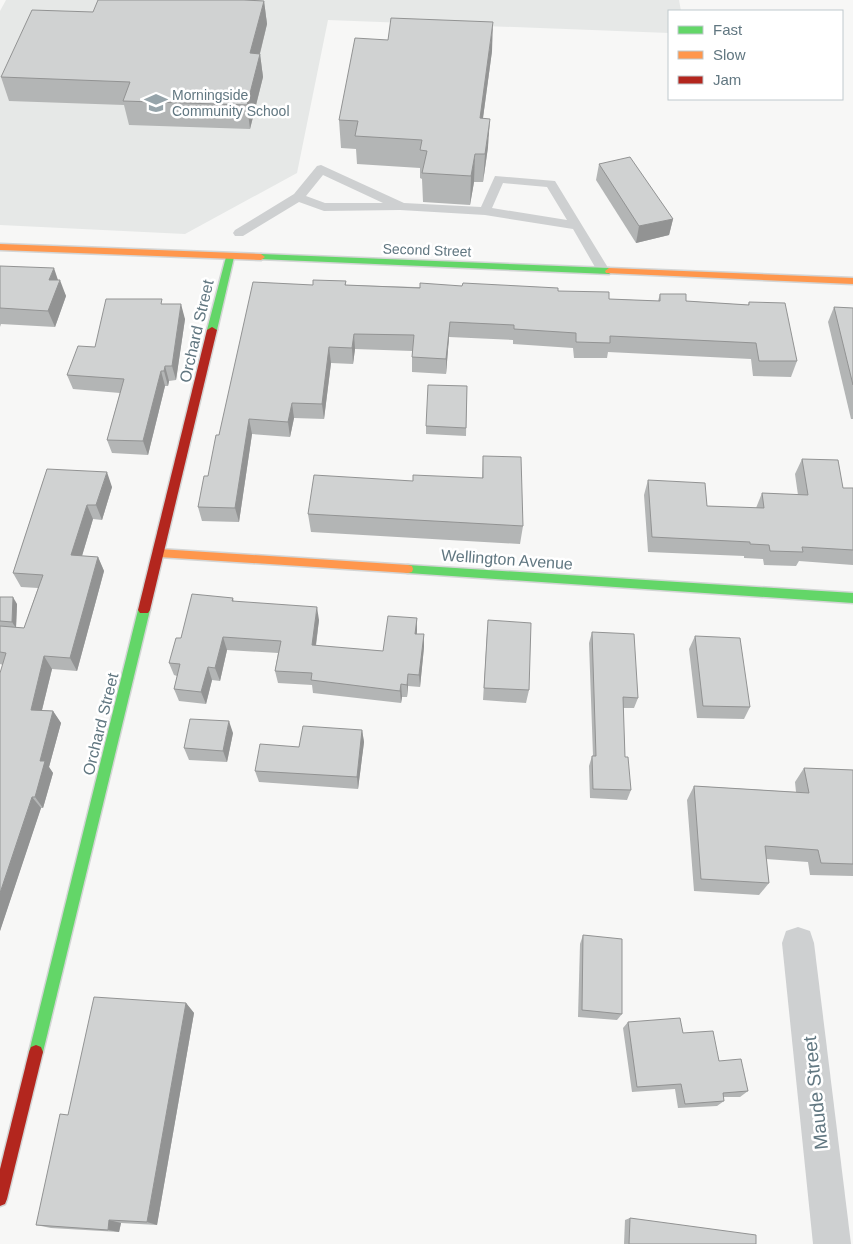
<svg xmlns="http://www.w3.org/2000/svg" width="853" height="1244" viewBox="0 0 853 1244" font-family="Helvetica,sans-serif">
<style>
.built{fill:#e6e8e7}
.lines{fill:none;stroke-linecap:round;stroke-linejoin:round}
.fast-casing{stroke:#d3d5d5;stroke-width:3}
.slow-casing{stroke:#d3d5d5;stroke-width:3}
.jam-casing{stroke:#d3d5d5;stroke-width:3}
.lane{fill:#ced0d1;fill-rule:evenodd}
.street{fill:#ced0d1;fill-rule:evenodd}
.fast{fill:#63d668;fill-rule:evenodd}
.slow{fill:#ff974d;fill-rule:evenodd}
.jam{fill:#b3261e;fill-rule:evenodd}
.wall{fill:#b3b5b5}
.shaded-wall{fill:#929393}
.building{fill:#d0d2d2;stroke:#929393}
.labels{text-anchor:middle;stroke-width:5;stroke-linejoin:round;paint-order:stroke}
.far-poi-label{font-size:14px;fill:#617781;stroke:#fff;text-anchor:start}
.far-street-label{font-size:14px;fill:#617781;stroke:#fff}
.street-label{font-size:16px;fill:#617781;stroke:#fff}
.near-street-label{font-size:19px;fill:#617781;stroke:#fff}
</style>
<rect width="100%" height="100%" fill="#f7f7f6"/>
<polygon class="built" points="6,0 679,0 681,11 669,11 669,33 328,20 297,173 185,234 0,225 0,11"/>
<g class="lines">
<defs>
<g id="fast">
<polygon points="230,254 234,257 217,330 212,333 207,330 226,257"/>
<polygon points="261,254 609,268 613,271 609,274 258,259 257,257"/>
<polygon points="408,565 853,593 853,603 408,573 404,572 403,569 404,566"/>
<polygon points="144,605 148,607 150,610 43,1052 41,1057 36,1059 31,1057 29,1052 138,610 140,607"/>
</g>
<g id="slow">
<polygon points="0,244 261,254 265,257 261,260 0,250"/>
<polygon points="609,268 853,278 853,284 606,273 605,271"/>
<polygon points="159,549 408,565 412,566 413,569 412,572 408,573 159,557 155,556 154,553 155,550"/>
</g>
<g id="jam">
<polygon points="212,327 217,330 150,610 148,613 140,613 138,610 207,330"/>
<polygon points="36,1045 41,1047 43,1052 7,1199 5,1204 0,1206 0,1169 29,1052 31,1047"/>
</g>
</defs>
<use href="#fast" class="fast-casing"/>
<use href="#slow" class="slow-casing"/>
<use href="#jam" class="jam-casing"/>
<path class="lane" d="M 321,165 L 404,203 L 481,207 L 495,176 L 555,181 L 610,271 L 609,274 L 599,274 L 573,229 L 485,215 L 400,210 L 324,211 L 299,202 L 243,236 L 235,236 L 233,233 L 235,230 L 294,194 L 317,166 ZM 323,175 L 383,203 L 325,203 L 306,196 ZM 503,183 L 547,187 L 567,220 L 492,208 Z"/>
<polygon class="street" points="798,927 810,931 814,943 851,1244 813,1244 782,943 786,931"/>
<use href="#fast" class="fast"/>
<use href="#slow" class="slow"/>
<use href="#jam" class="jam"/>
</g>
<g class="wall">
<polygon points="251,0 264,1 267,24 260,54 263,77 250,129 129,125 124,105 9,101 1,77 93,12"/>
<polygon points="492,51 483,118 488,147 483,182 474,182 470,205 423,202 422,179 420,178 420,168 357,164 356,149 341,148 339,120"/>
<polygon points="599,164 673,219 669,235 636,243 596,180"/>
<polygon points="0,266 58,280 66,296 55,327 1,324 0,327"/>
<polygon points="346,281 346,285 558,291 609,299 658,301 660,294 686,301 748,305 749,302 797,361 791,377 753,376 751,359 608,352 607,358 574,358 573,348 513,344 513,340 449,337 446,374 412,372 412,351 355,349 353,364 331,363 324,419 294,418 290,437 252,434 239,522 202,521 198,507 208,476 219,435 313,285"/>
<polygon points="163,304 185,319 176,380 169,381 168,386 165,386 148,455 112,453 107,440 120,393 73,389 67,375 95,347"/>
<polygon points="834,307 853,308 853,419 851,419 828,322"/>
<polygon points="467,386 466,436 426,434 426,426"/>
<polygon points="483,456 523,526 520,544 311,532 308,514 413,481 482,478"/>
<polygon points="802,459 843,488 853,488 853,565 799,561 796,566 764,565 763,559 744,558 744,556 648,552 644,495 648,480 707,506 756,508 762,493 798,495 795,474"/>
<polygon points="47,469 112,487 102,520 93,519 82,556 98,557 104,571 77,671 52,669 42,710 53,711 61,723 49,767 53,773 43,808 41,808 0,931 3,665 0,664 0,597 17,604 16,627 24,628 38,588 21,587 13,573"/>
<polygon points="233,598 234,602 319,620 316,646 383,651 417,618 417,634 424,634 424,647 420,687 408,686 407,697 402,697 401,703 313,693 312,685 278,683 275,671 278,653 227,650 220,681 212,680 206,704 179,701 174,689 177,676 174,675 169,663 181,638"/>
<polygon points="592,632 638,698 634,708 623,708 625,757 631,790 627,800 590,798 589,766 592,756 593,756 589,643"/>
<polygon points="487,633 529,690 526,703 483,700"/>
<polygon points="695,636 750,707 744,719 697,718 689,649"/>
<polygon points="362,730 364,742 358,789 259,782 255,771 299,747"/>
<polygon points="233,733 227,762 189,760 184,748"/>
<polygon points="804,768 853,770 853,876 810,875 808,862 766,859 769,883 759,895 694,891 687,800 694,786 796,792 795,782"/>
<polygon points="583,935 622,1014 617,1020 578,1017 580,944"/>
<polygon points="186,1003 194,1013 157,1225 121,1223 119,1232 51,1228 36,1225 68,1115"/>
<polygon points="628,1022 683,1033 719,1061 748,1091 740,1097 724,1097 724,1101 717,1106 678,1108 675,1089 632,1092 623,1028"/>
<polygon points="630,1218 756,1244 624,1244 625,1220"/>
</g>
<g class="shaded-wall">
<polygon points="264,1 267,24 254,77 250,53"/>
<polygon points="493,22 492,51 479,147 480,118"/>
<polygon points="260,54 263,77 250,129 247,105"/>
<polygon points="490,119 488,147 483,182 485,154"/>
<polygon points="475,154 474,182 470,205 471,176"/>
<polygon points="673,219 669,235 636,243 639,226"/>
<polygon points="54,268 59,283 60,280 66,296 55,327 48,311 49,280"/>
<polygon points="181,304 185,319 176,380 172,366"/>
<polygon points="450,322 449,337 446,374 446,359"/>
<polygon points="354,334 355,349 353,364 352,348"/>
<polygon points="329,347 331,363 324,419 322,404"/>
<polygon points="165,366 169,381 168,386 164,371"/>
<polygon points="161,371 165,386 148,455 143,441"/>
<polygon points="292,403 294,418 290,437 288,422"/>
<polygon points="249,419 252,434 239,522 235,508"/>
<polygon points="107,472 112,487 102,520 96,505"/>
<polygon points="87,505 93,519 78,569 71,555"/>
<polygon points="98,557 104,571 77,671 70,658"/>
<polygon points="13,597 17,604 16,628 12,622"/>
<polygon points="317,607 319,620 314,658 312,645"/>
<polygon points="417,618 417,631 415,647 415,634"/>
<polygon points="424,634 424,647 420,687 419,675"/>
<polygon points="223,637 227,650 220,681 215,668"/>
<polygon points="44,656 52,669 39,722 31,710"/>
<polygon points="208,667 212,680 206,704 201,692"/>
<polygon points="408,674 408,686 407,697 407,685"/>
<polygon points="401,684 402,697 401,703 400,691"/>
<polygon points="53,711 61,723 49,767 53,773 43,808 35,797 40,761"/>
<polygon points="229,721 233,733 227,762 223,751"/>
<polygon points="362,730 364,742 358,789 357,777"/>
<polygon points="32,797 41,808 0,931 0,893"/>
<polygon points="186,1003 194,1013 157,1225 147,1222"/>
<polygon points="109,1220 121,1223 119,1232 108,1230"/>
</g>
<g class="building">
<polygon points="98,0 244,0 264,1 250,53 260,54 247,105 123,101 130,82 1,77 32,10 93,12"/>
<polygon points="391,18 493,22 480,118 490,119 485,154 475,154 471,176 422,173 427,151 420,150 422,140 355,136 358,121 339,120 355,38 388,40"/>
<polygon points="630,157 673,219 639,226 599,164"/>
<polygon points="0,266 54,268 49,280 60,280 48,311 0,308"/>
<polygon points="313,280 346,281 345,285 420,288 420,283 462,286 463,283 558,288 558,291 609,292 609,299 660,301 660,294 686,294 686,301 749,305 749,302 785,303 797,361 759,361 756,343 610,336 610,343 576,342 576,333 514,329 514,325 450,322 446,359 412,357 414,335 354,334 352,348 329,347 322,404 292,403 288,422 249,419 235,508 198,507 204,476 208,476 216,435 219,435 253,282 313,285"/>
<polygon points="106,299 162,299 161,304 181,304 172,366 165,366 164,371 161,371 143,441 107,440 124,379 67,375 78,346 95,347"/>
<polygon points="834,307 853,308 853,385"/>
<polygon points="428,385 467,386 466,428 426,426"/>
<polygon points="483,456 521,457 523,526 308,514 314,475 413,481 413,475 483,478"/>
<polygon points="802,459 838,460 843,488 853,488 853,550 802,547 803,552 770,551 769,545 750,544 750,542 652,537 648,480 705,483 707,506 764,508 762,493 808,495"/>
<polygon points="47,469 107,472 96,505 87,505 71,555 98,557 70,658 44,656 31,710 53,711 40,761 45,761 35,797 32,797 0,893 0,673 6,653 0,652 0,626 24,628 43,575 13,573"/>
<polygon points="192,594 233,598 232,601 317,607 312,645 383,651 388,616 417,618 415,634 424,634 419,675 408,674 407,685 401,684 400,691 311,680 312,673 275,671 281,641 223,637 215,668 208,667 201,692 174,689 180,664 169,663 176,638 181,638"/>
<polygon points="0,597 13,597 12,622 0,621"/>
<polygon points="488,620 531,623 529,690 484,688"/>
<polygon points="592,632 634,634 638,698 623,697 625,757 628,757 631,790 593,789 592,756 596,756"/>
<polygon points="695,636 740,638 750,707 703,706"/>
<polygon points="190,719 229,721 223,751 184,748"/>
<polygon points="303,726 362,730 357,777 255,771 260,744 299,747"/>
<polygon points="804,768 853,770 853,864 821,863 818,850 765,846 769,883 701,879 694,786 809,793"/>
<polygon points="583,935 622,939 622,1014 582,1010"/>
<polygon points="94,997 186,1003 147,1222 109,1220 108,1230 36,1225 60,1114 68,1115"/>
<polygon points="680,1018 683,1033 713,1031 719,1061 741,1059 748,1091 723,1093 724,1101 685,1104 681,1084 637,1087 628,1022"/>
<polygon points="630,1218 756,1235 756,1244 629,1244"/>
</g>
<defs>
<symbol id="school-bare" viewBox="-9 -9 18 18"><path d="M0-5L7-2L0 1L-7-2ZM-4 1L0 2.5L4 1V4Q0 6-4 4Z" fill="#96a4aa" stroke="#fff" stroke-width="2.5" paint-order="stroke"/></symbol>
</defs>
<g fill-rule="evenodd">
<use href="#school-bare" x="140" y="87" width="32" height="32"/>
</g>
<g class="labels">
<g class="far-poi-label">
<text x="172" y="100">Morningside<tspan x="172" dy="16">Community School</tspan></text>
</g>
<g class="far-street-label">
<text transform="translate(427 250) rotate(2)" y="5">Second Street</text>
</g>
<g class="street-label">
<text transform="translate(196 331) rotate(-77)" y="6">Orchard Street</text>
<text transform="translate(507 559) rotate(4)" y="6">Wellington Avenue</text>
<text transform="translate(100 724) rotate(-76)" y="6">Orchard Street</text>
</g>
<g class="near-street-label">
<text transform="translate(815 1093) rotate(-96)" y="7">Maude Street</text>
</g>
</g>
<rect x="668" y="10" width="175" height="90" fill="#ffffff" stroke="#c0c9cd"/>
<rect x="678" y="26" width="25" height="8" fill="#63d668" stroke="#c0c9cd"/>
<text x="713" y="35" font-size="15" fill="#617781">Fast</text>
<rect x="678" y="51" width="25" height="8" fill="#ff974d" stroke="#c0c9cd"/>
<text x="713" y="60" font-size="15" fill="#617781">Slow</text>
<rect x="678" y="76" width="25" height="8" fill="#b3261e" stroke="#c0c9cd"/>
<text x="713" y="85" font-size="15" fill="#617781">Jam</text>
</svg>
